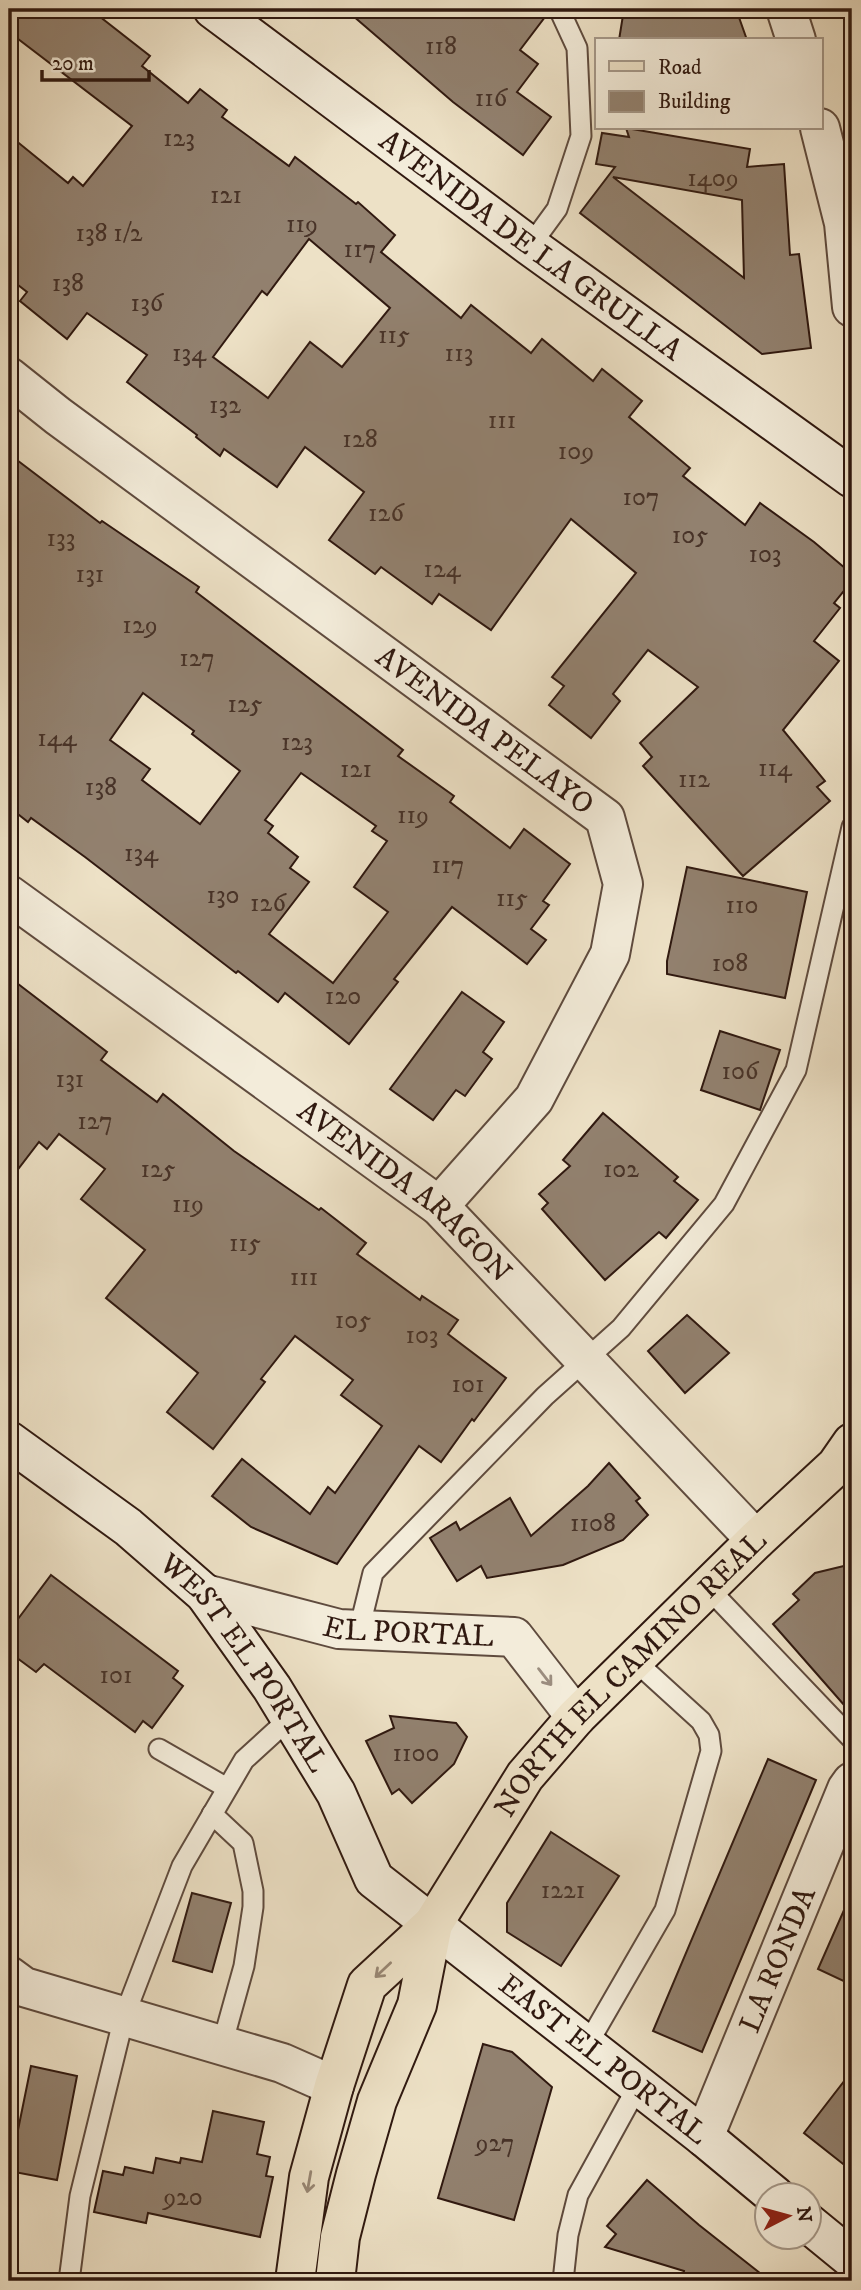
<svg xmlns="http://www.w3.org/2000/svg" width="861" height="2290" viewBox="0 0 861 2290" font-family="'IM FELL DW Pica',serif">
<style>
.building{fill:#92816f;stroke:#301910;stroke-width:2;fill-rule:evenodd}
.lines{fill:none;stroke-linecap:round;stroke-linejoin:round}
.lane-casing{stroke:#5f4b3e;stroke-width:23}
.street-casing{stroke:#5f4b3e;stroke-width:42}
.secondary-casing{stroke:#301910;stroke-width:42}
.primary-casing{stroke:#301910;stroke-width:42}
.lane{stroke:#f3ecda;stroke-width:19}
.street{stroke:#f3ecda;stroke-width:38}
.secondary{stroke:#f3ecda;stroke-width:38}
.primary{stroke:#ede1c6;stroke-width:38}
.oneway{stroke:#9b8d7f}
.oneway2{stroke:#988774}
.labels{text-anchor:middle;stroke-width:5;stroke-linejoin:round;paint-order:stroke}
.number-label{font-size:26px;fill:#483328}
.street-label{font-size:30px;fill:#301910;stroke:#f3ecda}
</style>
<rect width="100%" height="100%" fill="#ede1c6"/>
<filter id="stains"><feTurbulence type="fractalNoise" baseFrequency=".00286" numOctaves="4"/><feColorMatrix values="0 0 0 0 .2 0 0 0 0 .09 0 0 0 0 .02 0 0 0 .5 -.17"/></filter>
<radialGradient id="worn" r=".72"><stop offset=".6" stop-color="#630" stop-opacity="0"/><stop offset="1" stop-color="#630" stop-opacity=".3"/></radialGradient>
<g class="building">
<path d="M 9,9 L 90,9 L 150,56 L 142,66 L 188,103 L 200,89 L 227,110 L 222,117 L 289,166 L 295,157 L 356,204 L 358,202 L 395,235 L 381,252 L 461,318 L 471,305 L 531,353 L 542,339 L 593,381 L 602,369 L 642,401 L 629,417 L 690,468 L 683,476 L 745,525 L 760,503 L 814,542 L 852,574 L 852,581 L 834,603 L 840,608 L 814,641 L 839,661 L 783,730 L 825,781 L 817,787 L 830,801 L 743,876 L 643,766 L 652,757 L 640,743 L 698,687 L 648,650 L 613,694 L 620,701 L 591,738 L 549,705 L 564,686 L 552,677 L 636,573 L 571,519 L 491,630 L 439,594 L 432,604 L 381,567 L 375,574 L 329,540 L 364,492 L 305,447 L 277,487 L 224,449 L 220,456 L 196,437 L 197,435 L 127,382 L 147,355 L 87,313 L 67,339 L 20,301 L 27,292 L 9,278 L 9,135 L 68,183 L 73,177 L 83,186 L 132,126 L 9,32 ZM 309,239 L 390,308 L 342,367 L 310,342 L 268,398 L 213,357 L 262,291 L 267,295 Z"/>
<polygon points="345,9 547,9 548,13 520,50 538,64 517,92 551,117 523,155 453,102"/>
<polygon points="624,9 736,9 747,40 619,40"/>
<path d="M 626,128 L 750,149 L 747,167 L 784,164 L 790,255 L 799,254 L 811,348 L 762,354 L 580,213 L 615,167 L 596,164 L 602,133 L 629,137 ZM 613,177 L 742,200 L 744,278 Z"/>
<path d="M 9,454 L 100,523 L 102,521 L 199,587 L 196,592 L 403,750 L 398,756 L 454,796 L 450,802 L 510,848 L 524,829 L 570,864 L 543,901 L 549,905 L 531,929 L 546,940 L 527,964 L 452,907 L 394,979 L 398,982 L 349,1044 L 285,993 L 278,1002 L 238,971 L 236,973 L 85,857 L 31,818 L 28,822 L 9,807 ZM 143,693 L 194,731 L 192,734 L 240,771 L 200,824 L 142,780 L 150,769 L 110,740 ZM 301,773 L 376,826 L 372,831 L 387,841 L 354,887 L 388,912 L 333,983 L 269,934 L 309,882 L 290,868 L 298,857 L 268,833 L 273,826 L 265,820 Z"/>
<polygon points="687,867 807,892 785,998 667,974 667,961"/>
<polygon points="9,977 107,1052 101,1060 157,1102 163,1094 234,1151 319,1210 321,1208 366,1243 357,1254 420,1300 422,1296 458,1320 448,1334 506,1378 474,1421 472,1419 441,1462 419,1446 337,1564 251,1527 212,1496 242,1459 310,1514 328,1487 335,1493 382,1426 341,1395 353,1380 295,1336 261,1379 265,1382 213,1449 167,1412 198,1373 106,1298 145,1250 81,1199 105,1169 59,1134 47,1149 39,1142 9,1181"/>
<polygon points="462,992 504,1022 483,1052 492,1059 465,1096 456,1090 433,1120 390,1089"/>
<polygon points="720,1031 780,1050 760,1110 701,1090"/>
<polygon points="603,1113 678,1177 674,1181 698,1200 666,1238 659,1232 605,1280 542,1209 548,1203 539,1194 570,1166 563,1160"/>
<polygon points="687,1315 729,1353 685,1393 648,1351"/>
<polygon points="609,1463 640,1498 636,1501 648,1515 623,1540 563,1565 487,1578 481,1566 457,1581 430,1538 456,1522 460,1530 510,1498 531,1536 588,1486"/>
<polygon points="852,1564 852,1714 773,1624 799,1600 793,1594 815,1573"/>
<polygon points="51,1575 178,1671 173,1678 183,1686 152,1728 143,1721 135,1732 44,1664 36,1672 9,1652 9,1631"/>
<polygon points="390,1716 456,1723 467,1737 454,1764 412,1803 399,1789 392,1794 366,1741 394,1728"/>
<polygon points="768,1759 816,1780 702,2052 653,2031"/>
<polygon points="551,1832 619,1876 561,1966 507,1932 507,1903"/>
<polygon points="852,1892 852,1985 818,1969"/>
<polygon points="192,1893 231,1903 212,1972 173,1961"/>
<polygon points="483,2044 512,2052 552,2087 514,2220 438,2198"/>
<polygon points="31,2066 77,2076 57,2180 9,2171 9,2128 18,2130"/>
<polygon points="852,2071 852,2171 804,2133"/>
<polygon points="213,2111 264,2122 257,2154 270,2157 266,2176 273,2177 260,2237 148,2213 146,2223 94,2212 103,2171 123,2175 125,2167 153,2173 156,2158 180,2163 181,2158 202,2162"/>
<polygon points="647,2180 699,2225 770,2281 682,2281 684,2271 605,2247 616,2234 607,2226"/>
</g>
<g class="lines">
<defs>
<g id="lane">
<polyline points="530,246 557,209 581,136 577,48 559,9"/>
<polyline points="708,1588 852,1739"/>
<polyline points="359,1630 373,1573 545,1396 621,1328 724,1204 796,1070 852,827"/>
<polyline points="159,1749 227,1788"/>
<polyline points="212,1814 243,1843 253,1891 253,1907 244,1966 222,2045"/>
<polyline points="587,2045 665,1910 711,1751 709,1735 701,1721 634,1660"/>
<polyline points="69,2281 80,2196 124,2017 182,1866 244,1760 290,1718"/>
<polyline points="563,2281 568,2235 578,2195 638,2086"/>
</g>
<g id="street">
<polyline points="786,9 796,40"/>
<polyline points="820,128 844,223 852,307"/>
<path id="s1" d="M 9,377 L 58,416 L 605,818 L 623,884 L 610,954 L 534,1099 L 439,1206"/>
<path id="s2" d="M 9,895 L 439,1206 L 756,1540"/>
<path id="s3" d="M 205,1594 L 339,1629 L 514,1637 L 576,1717"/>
<polyline points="9,1976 24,1987 282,2063 334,2086"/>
<path id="s4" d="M 704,2137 L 847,1789 L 852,1782"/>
</g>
<g id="secondary">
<path id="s5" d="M 213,9 L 530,246 L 852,478"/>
<path id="s6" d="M 9,1441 L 128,1527 L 205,1594 L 272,1688 L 336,1793 L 374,1879 L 704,2137 L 775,2196"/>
<polyline points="808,2223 852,2259"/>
</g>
<g id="primary">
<path id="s7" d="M 295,2281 L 309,2177 L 334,2086 L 367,1985 L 433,1924 L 525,1776 L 576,1717 L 756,1540 L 836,1466 L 852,1443"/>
<polyline points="335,2281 340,2237 356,2174 377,2101 417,2005 433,1924"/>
</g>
</defs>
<use href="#lane" class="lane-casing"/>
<use href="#street" class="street-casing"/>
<use href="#secondary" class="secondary-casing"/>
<use href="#primary" class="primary-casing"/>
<use href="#lane" class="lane"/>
<use href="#street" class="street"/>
<use href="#secondary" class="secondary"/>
<use href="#primary" class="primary"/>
</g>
<defs><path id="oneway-shaft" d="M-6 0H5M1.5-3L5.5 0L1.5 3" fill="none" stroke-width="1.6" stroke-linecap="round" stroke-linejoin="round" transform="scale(1.75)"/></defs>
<use class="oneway" href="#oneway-shaft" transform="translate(545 1677) rotate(52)"/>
<g class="oneway2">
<use href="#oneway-shaft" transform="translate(383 1970) rotate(137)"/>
<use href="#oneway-shaft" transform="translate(309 2182) rotate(100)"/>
</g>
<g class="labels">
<g class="number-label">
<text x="441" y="54">118</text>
<text x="491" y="106">116</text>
<text x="179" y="146">123</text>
<text x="713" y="186">1409</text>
<text x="226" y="203">121</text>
<text x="302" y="232">119</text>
<text x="109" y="241">138 1/2</text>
<text x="360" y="257">117</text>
<text x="68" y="291">138</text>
<text x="147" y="311">136</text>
<text x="394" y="343">115</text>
<text x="189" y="361">134</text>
<text x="459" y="361">113</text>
<text x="225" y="413">132</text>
<text x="502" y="428">111</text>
<text x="360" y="447">128</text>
<text x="576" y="459">109</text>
<text x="641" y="505">107</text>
<text x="386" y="521">126</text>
<text x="690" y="543">105</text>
<text x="61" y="546">133</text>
<text x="765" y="562">103</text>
<text x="442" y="577">124</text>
<text x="90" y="582">131</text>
<text x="140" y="633">129</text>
<text x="197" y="666">127</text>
<text x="245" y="712">125</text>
<text x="57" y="746">144</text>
<text x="297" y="750">123</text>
<text x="775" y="776">114</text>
<text x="356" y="777">121</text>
<text x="694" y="787">112</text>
<text x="101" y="795">138</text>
<text x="413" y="823">119</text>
<text x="141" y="861">134</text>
<text x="448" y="873">117</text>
<text x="223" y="903">130</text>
<text x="512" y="906">115</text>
<text x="268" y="911">126</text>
<text x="742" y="913">110</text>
<text x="730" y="971">108</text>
<text x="343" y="1004">120</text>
<text x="740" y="1079">106</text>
<text x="70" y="1087">131</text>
<text x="95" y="1129">127</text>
<text x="158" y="1177">125</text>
<text x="621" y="1177">102</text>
<text x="188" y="1212">119</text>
<text x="245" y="1251">115</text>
<text x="304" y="1285">111</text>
<text x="353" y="1328">105</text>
<text x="422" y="1343">103</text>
<text x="468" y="1392">101</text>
<text x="593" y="1531">1108</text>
<text x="116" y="1683">101</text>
<text x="416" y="1761">1100</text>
<text x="563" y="1898">1221</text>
<text x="495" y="2151">927</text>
<text x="183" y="2205">920</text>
</g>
<g class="street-label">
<text dy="10" stroke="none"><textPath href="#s5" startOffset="396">AVENIDA DE LA GRULLA</textPath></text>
<text dy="10" stroke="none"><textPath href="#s1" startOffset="593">AVENIDA PELAYO</textPath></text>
<text dy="10" stroke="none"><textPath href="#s2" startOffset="495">AVENIDA ARAGON</textPath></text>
<text dy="10" stroke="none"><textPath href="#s3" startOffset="208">EL PORTAL</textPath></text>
<text dy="10" stroke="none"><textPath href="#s6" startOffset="327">WEST EL PORTAL</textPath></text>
<text dy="10" stroke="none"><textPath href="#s7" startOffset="716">NORTH EL CAMINO REAL</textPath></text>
<text dy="10" stroke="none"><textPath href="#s4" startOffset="192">LA RONDA</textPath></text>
<text dy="10" stroke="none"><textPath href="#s6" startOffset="873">EAST EL PORTAL</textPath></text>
</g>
</g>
<rect width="861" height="2290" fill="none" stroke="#ede1c6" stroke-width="35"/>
<rect x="10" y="10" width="840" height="2269" fill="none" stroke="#301910" stroke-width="3.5"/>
<rect x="18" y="18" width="826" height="2255" fill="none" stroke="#301910" stroke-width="2"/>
<rect x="595" y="38" width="228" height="91" fill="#f3ecda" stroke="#a59889" stroke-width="2"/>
<rect x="609" y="61" width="35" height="10" fill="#ede1c6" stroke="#a59889" stroke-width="2"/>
<text x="658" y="74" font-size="21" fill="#301910">Road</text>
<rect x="609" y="91" width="35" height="21" fill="#92816f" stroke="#a59889" stroke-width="2"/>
<text x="658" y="108" font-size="21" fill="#301910">Building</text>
<g transform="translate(788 2216) rotate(84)"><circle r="33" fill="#f3ecda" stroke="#a59889" stroke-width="2"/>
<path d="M0-5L12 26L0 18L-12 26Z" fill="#8f2418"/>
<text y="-10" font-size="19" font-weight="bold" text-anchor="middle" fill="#301910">N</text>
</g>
<path d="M42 70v10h107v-10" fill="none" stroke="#301910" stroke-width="3.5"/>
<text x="52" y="70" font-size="21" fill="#301910" stroke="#f3ecda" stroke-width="5" paint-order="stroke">20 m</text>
<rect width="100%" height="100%" filter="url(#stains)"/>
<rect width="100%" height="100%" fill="url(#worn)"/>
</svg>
